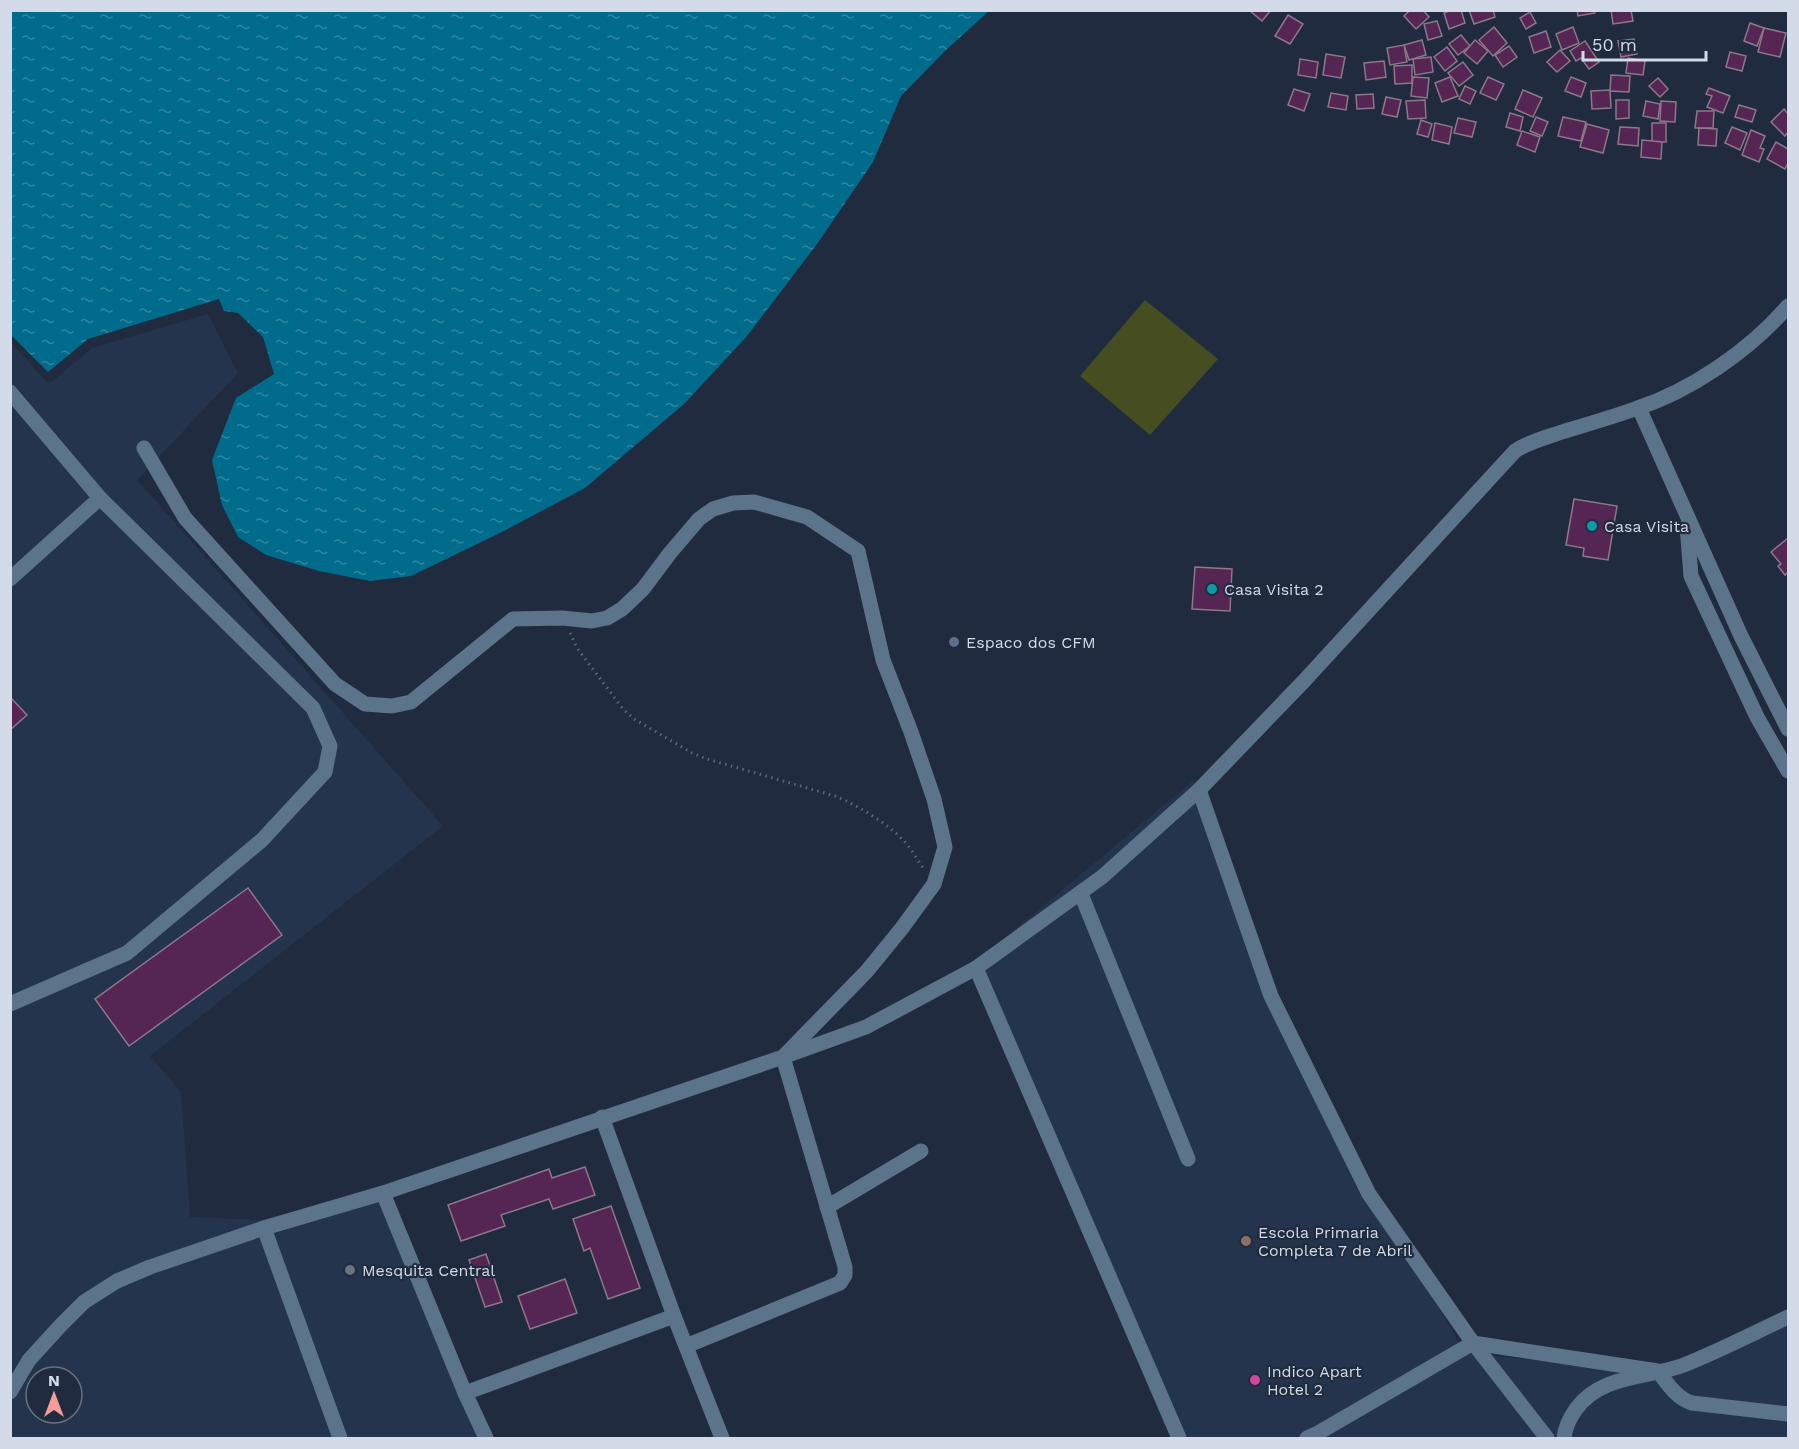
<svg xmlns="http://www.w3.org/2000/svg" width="1799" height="1449" viewBox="0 0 1799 1449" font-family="'Work Sans',sans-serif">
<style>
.built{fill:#25344d;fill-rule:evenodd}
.pitch{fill:#454d21}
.water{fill:url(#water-ripples)}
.building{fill:#552553;stroke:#8d778b;stroke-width:1.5}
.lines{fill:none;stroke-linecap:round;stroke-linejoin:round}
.path{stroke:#5e687a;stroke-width:3;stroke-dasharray:1.5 4.5;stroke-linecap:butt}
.minor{stroke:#5b7489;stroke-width:15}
.culture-dot{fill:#0f9aa8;stroke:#202b3f;stroke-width:2}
.service-dot{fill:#5c6f8a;stroke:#202b3f;stroke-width:2}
.education-dot{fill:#8d6e63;stroke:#202b3f;stroke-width:2}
.worship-dot{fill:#6b7280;stroke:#202b3f;stroke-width:2}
.hotel-dot{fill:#d1479c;stroke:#202b3f;stroke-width:2}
.labels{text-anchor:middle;stroke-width:4.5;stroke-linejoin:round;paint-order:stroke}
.poi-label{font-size:16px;fill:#d3dbe8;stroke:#202b3f;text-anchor:start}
</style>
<defs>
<pattern id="water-ripples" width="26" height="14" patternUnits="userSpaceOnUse" patternTransform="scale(1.5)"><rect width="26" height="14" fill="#006b8b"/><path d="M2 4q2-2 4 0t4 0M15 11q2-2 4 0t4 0" fill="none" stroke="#3086a1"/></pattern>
</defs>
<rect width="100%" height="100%" fill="#202b3f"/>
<g class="built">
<path d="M 208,314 L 238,373 L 137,480 L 443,826 L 150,1056 L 181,1092 L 190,1217 L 261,1220 L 378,1192 L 492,1438 L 11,1438 L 10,342 L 49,384 L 92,348 ZM 36,1377 L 72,1377 L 72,1413 L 36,1413 Z"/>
<polygon points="1194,780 1266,995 1464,1352 1659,1375 1788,1316 1788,1438 1176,1438 975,963"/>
</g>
<polygon class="pitch" points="1145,300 1218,359 1150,435 1080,376"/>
<polygon class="water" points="10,11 11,10 989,11 946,50 901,96 873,162 817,244 747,336 684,404 585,488 502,532 411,576 370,581 319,571 266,555 238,537 222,505 212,460 236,398 274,374 263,337 238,313 224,311 219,299 88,339 48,372 11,335"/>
<g class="building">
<polygon points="1249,10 1271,10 1262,21"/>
<polygon points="1410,10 1423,10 1429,17 1416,29 1404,16"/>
<polygon points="1452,10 1461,10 1465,23 1449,29 1444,13"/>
<polygon points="1469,10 1493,10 1495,17 1474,24"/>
<polygon points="1577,10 1594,10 1595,13 1578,16"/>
<polygon points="1611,10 1631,10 1633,21 1613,24"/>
<polygon points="1530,12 1536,23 1526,29 1520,18"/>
<polygon points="1288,15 1303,24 1290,44 1275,36"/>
<polygon points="1437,21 1442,36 1428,40 1424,24"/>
<polygon points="1750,23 1764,28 1757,46 1744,41"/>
<polygon points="1494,27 1507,43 1493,56 1479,40"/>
<polygon points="1573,27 1579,43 1562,50 1556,34"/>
<polygon points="1764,28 1786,33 1780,57 1758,52"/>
<polygon points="1546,31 1551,47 1534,53 1529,37"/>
<polygon points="1461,35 1470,46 1458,55 1449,44"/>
<polygon points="1634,39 1637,54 1621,57 1618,41"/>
<polygon points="1422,40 1426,55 1409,60 1404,45"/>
<polygon points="1475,40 1488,51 1477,64 1464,53"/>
<polygon points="1585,41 1599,62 1589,69 1581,58 1576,61 1570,51"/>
<polygon points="1404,45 1407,62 1390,65 1387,48"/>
<polygon points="1509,46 1517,57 1503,67 1495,55"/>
<polygon points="1447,47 1457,61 1445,71 1434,57"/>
<polygon points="1560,50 1570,61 1557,72 1547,62"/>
<polygon points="1730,52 1746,56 1742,71 1726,67"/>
<polygon points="1326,54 1345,57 1341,78 1323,75"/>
<polygon points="1431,57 1433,72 1415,75 1413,59"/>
<polygon points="1628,58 1645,61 1643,75 1626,73"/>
<polygon points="1300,59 1318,62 1316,78 1298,75"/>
<polygon points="1384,61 1386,77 1366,80 1364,63"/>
<polygon points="1463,62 1473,75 1459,86 1448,73"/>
<polygon points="1412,65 1412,83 1395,84 1394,66"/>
<polygon points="1611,75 1630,76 1629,92 1610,91"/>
<polygon points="1413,77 1429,78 1427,98 1411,96"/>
<polygon points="1450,77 1458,96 1442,102 1435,83"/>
<polygon points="1488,77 1504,84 1496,100 1480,93"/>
<polygon points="1571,77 1586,83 1581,97 1565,91"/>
<polygon points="1658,78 1668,89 1660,97 1649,86"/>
<polygon points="1465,86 1476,91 1470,104 1459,99"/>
<polygon points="1709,88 1730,96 1723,113 1707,107 1712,96 1706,94"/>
<polygon points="1294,89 1310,94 1304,111 1288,105"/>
<polygon points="1523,90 1542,98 1533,117 1515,109"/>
<polygon points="1610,90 1611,108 1592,109 1591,91"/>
<polygon points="1331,93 1348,96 1346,110 1328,107"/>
<polygon points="1373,94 1374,108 1357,109 1356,95"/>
<polygon points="1386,97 1401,100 1397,117 1382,114"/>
<polygon points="1425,100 1426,118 1408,119 1406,101"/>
<polygon points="1616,100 1629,100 1629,118 1616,119"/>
<polygon points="1646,101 1660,104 1658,119 1643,116"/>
<polygon points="1661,101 1676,102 1675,122 1660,121"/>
<polygon points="1739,105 1756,110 1752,122 1735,117"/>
<polygon points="1784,109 1788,114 1788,132 1785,136 1771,122"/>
<polygon points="1697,111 1714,111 1713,128 1695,128"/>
<polygon points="1510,113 1523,117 1520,131 1506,127"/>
<polygon points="1536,117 1548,122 1542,136 1530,131"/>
<polygon points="1563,117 1586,122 1581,141 1558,136"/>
<polygon points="1458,118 1476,122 1472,137 1454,133"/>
<polygon points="1421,120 1432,124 1428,137 1417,134"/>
<polygon points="1435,123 1452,127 1449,144 1432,140"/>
<rect x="1652" y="123" width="14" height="19"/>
<polygon points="1587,124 1609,130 1603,153 1580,147"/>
<polygon points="1620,127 1639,128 1638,146 1618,144"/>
<polygon points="1732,127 1747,133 1740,150 1725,143"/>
<polygon points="1699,128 1717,129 1716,146 1698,145"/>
<polygon points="1751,130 1765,136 1760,148 1764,149 1759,162 1742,155"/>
<polygon points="1522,131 1540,137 1535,152 1517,145"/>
<polygon points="1642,140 1662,142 1661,159 1641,157"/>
<polygon points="1776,142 1788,149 1788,163 1785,169 1767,159"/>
<polygon points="1574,499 1617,506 1608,560 1583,556 1584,548 1566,545"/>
<polygon points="1788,538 1788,572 1785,575 1778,566 1781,564 1771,552"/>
<polygon points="1195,567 1232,569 1230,611 1192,609"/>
<polygon points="10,697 27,715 10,730"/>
<polygon points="248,888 282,935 129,1046 95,999"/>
<polygon points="585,1167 595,1195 553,1209 549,1199 501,1215 505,1226 461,1241 448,1205 549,1169 552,1178"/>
<polygon points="611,1206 640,1288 608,1299 590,1248 584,1251 573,1219"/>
<polygon points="486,1254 502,1302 485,1307 469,1260"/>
<polygon points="565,1279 577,1313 530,1329 518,1296"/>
</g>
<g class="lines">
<path class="path" d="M 570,633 L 577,648 L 623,709 L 634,719 L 692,753 L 707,759 L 835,796 C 857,805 887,823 903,840 C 911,848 917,859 923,868"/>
<g class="minor">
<polyline points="10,392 100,498 313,708 330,746 325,772 262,840 127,953 10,1004"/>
<polyline points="1639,408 1741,636 1788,729"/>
<polyline points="144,448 185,518 335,684 365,704 392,706 411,702 513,619 562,618 592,621 607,618 622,609 643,589 670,553 699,519 713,509 733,503 754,502 807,517 858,551 883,660 911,732 934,799 945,847 934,884 902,928 867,971 783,1057 845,1267 845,1275 840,1283 686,1346"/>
<polyline points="1687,526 1691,576 1757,717 1788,771"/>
<polyline points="10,579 100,498"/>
<polyline points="1199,790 1271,996 1369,1194 1473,1343 1547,1438"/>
<polyline points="1081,894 1188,1159"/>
<polyline points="976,968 1179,1438"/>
<polyline points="602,1117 674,1316 722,1438"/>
<polyline points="383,1193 465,1393 486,1438"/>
<polyline points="827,1207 921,1151"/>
<polyline points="264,1228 340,1438"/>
<path d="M 10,1392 L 29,1360 L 61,1325 L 84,1302 L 117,1281 L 150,1267 L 264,1228 L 383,1193 L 783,1057 L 866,1027 L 976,968 L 1102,877 L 1199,790 L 1304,681 L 1515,451 C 1530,441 1548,437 1565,431 C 1589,424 1612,417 1635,409 C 1691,391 1750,350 1788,306"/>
<polyline points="465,1393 674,1316"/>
<path d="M 1307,1438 L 1318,1433 L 1473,1343 L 1658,1371 C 1668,1384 1676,1398 1692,1403 L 1788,1414"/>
<path d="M 1564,1438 C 1565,1427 1569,1419 1576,1409 C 1602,1374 1646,1379 1684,1365 C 1719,1351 1754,1333 1788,1317"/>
</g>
</g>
<g class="culture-dot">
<circle cx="1592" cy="526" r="6"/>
<circle cx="1212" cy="589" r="6"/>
</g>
<circle class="service-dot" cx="954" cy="642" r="6"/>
<circle class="education-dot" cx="1246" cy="1241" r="6"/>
<circle class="worship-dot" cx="350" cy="1270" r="6"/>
<circle class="hotel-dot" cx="1255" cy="1380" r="6"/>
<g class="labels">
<g class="poi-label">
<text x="1604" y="532">Casa Visita</text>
<text x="1224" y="595">Casa Visita 2</text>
<text x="966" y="648">Espaco dos CFM</text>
<text x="1258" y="1238">Escola Primaria<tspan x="1258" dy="18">Completa 7 de Abril</tspan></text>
<text x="362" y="1276">Mesquita Central</text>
<text x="1267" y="1377">Indico Apart<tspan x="1267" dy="18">Hotel 2</tspan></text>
</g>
</g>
<rect width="1799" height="1449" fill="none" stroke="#d3dbe8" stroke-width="24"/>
<g transform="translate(54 1395)"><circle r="28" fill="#202b3f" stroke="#687183" stroke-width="1.5"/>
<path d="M0-4.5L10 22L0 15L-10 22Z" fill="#f59b99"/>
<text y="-9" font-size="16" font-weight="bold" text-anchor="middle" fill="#d3dbe8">N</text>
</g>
<path d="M1583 51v9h123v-9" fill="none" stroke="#d3dbe8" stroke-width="3"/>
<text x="1592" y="51" font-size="18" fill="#d3dbe8" stroke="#202b3f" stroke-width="4.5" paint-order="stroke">50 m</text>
</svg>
